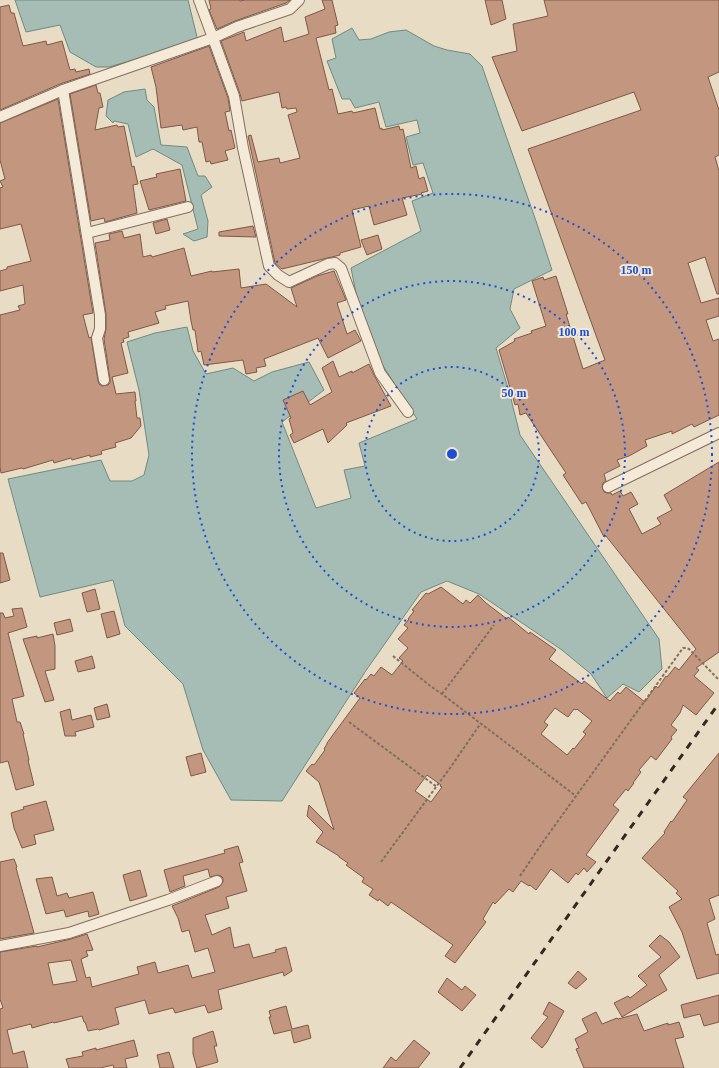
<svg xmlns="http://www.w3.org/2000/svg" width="719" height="1068" viewBox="0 0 719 1068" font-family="Georgia,serif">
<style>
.water{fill:#a6bdb5;stroke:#6e8a81}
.building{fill:#c3977f;stroke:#7e5845;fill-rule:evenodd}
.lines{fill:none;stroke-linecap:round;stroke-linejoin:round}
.minor-casing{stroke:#826e5d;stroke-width:12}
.path{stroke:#826e5d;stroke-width:2;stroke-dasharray:3 2;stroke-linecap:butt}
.minor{stroke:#f5ead7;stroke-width:10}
.rail{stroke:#34281f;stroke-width:3;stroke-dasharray:7 7;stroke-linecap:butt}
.ring{fill:none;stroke:#1d4ed8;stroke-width:2;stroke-dasharray:2 4}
.centre{fill:#1d4ed8;stroke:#f1e7d3;stroke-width:2}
.ring-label{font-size:12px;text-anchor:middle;font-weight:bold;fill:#1d4ed8;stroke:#f1e7d3;stroke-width:4;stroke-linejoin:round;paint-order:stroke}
</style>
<rect width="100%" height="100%" fill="#e9dcc5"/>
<g class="water">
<polygon points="15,0 188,0 198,41 109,67 96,67 70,52 60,25 26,32"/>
<polygon points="352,28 359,40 371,39 389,32 406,30 434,46 447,50 470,54 482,66 505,133 536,221 552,270 514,289 510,309 520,328 496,348 510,395 520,435 659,639 662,669 639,692 623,684 607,698 591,674 562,650 479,594 447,581 421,592 365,672 282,801 231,800 203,750 183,684 125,626 113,580 40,597 8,479 101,460 110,481 132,481 144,475 149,455 139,390 127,342 155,333 187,327 193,351 206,374 233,368 254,381 272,372 309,362 324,390 282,422 316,508 351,498 344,470 365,466 359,443 417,419 378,358 358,303 351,268 421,231 412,201 433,193 423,163 413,165 406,137 420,133 417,120 386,127 379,102 355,108 350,99 342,99 327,61 336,58 332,39"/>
<polygon points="145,89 147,100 154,107 161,145 187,147 198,176 205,176 212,187 201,195 208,221 207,237 194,241 183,234 198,229 182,165 153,149 136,157 128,124 114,121 113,123 106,116 108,100 124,92"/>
</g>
<g class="building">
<polygon points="209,0 240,0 240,1 245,0 290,0 286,3 235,21 217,29 209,10 211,9"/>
<polygon points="322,0 332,0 338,25 335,26 336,33 316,38 329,90 332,89 338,114 352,111 353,113 375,108 380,129 382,128 382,130 399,126 400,130 403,129 411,168 416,166 419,179 424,177 428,191 421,193 422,194 402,198 407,215 374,225 369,206 352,210 361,247 340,253 340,255 282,269 275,263 248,136 251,135 258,162 279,158 280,163 300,158 288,115 297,112 296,108 287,109 286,107 282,108 279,92 242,101 240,94 221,41 244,32 246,41 281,27 284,42 309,34 305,17 325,9"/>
<polygon points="485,0 502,0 506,19 491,25"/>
<path d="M 544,0 L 719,0 L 719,72 L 708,77 L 719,110 L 719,155 L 715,157 L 719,171 L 719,294 L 717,294 L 705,257 L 688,263 L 701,303 L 719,298 L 719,316 L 706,320 L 713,341 L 719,339 L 719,415 L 694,427 L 692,424 L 672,434 L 672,431 L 645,440 L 647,446 L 629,456 L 617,460 L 620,466 L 604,474 L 606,481 L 603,483 L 602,487 L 604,492 L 607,493 L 611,493 L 612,495 L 620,491 L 623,496 L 631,492 L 638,504 L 629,509 L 642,534 L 661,524 L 657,518 L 672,510 L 664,495 L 719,462 L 719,652 L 696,668 L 699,670 L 694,676 L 714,693 L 696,715 L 683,705 L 680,713 L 671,725 L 677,730 L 671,737 L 672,739 L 656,760 L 651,756 L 639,770 L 641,772 L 633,783 L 634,783 L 628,791 L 626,789 L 613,805 L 619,810 L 586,855 L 596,862 L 587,872 L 584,868 L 578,875 L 576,873 L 568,883 L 551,869 L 536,890 L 530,885 L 529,886 L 521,881 L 513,892 L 509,889 L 495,904 L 493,902 L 483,919 L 486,922 L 455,963 L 445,956 L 453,945 L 391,902 L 388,906 L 379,899 L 378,901 L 369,895 L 373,889 L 362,882 L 364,878 L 346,865 L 348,863 L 339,857 L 339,856 L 316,842 L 323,832 L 307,816 L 309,805 L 334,830 L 319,782 L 306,771 L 312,764 L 314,765 L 325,750 L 324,749 L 327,744 L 327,743 L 360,698 L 354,693 L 365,679 L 366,680 L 371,674 L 374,676 L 381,667 L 392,675 L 403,661 L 399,658 L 408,648 L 398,639 L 408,628 L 404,625 L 409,619 L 408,619 L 414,611 L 412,610 L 426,593 L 428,594 L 441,587 L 463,604 L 466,600 L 470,603 L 478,595 L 486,603 L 507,619 L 508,617 L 529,634 L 530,632 L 556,650 L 549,659 L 582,684 L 584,681 L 610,701 L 618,692 L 620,694 L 626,687 L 645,702 L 656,686 L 658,688 L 666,676 L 667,677 L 675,667 L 679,670 L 696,649 L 606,536 L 604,537 L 586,502 L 582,504 L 563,475 L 566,473 L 526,413 L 520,415 L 518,404 L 515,405 L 499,350 L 515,341 L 514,339 L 532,333 L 531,331 L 546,326 L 532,281 L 543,277 L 544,280 L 556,276 L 568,314 L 566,314 L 583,369 L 605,360 L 528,149 L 641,110 L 634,92 L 522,131 L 492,57 L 517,51 L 513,24 L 548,16 ZM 555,708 L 568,717 L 574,709 L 576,710 L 577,709 L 592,721 L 583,732 L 586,734 L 574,749 L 573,748 L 567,755 L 541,734 L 548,725 L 544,722 ZM 427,775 L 441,785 L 440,786 L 442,787 L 431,802 L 415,791 Z"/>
<polygon points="9,5 11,13 14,13 23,46 46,41 47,45 62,41 70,70 75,69 76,72 89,69 90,74 60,84 0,110 0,7"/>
<polygon points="209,46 228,98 230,111 225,112 229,131 231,130 235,148 225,151 228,160 211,164 210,161 206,162 202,142 199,142 197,127 183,130 182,125 161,128 156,87 151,67"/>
<polygon points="96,85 98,93 100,93 103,107 99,108 95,130 117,125 118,127 124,126 132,167 134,166 138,184 133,185 137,213 105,222 104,218 91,221 70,94"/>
<polygon points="58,99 93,313 83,315 89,338 91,337 98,381 99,384 102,386 108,385 110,383 110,379 104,339 106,329 106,314 95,243 110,240 109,234 122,231 124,238 140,234 143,257 151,255 152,257 184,248 191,276 212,271 212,272 239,269 241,288 266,284 297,307 291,288 317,276 334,271 346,300 337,303 347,334 355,330 361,341 328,358 318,338 264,359 266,366 256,368 257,372 246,374 243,360 204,365 201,351 198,352 195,330 193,330 191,321 188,301 165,306 166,309 155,312 159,323 128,332 129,337 123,339 124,342 121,343 128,373 112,377 116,394 135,392 136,401 135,401 137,418 140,418 141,426 131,438 115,443 116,447 101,451 102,454 90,457 90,455 72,460 71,458 54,463 53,460 23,469 22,468 1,473 0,467 0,315 20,310 18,306 25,304 23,285 0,291 0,271 7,269 7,267 31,261 21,224 0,229 0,188 3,187 0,181 5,179 0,160 0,123"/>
<polygon points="180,169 186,201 149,210 140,181 157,177 156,174"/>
<polygon points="167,219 170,230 156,234 153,223"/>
<polygon points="253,226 256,237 219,236 219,232"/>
<polygon points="378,235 382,249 367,255 361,240"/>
<polygon points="333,361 339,377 352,371 352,373 369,364 374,375 391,406 346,423 347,425 328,443 323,429 294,443 290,435 293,433 289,419 291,418 283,400 303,391 310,405 332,392 322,368"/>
<polygon points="0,553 3,553 10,580 0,583"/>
<polygon points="95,589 100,609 87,612 82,593"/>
<polygon points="22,608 27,627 8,633 24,696 12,699 17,722 20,722 24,734 23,734 29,760 28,760 34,785 16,790 8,761 0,763 0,613 3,613 5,618 14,616 12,609"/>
<polygon points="114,611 120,634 107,638 101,614"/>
<polygon points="70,619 73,631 57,635 54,623"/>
<polygon points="53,634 55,646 55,669 45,671 54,700 45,702 23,639 37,636 37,638"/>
<polygon points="92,656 95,668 78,672 75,661"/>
<polygon points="107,704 110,717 97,720 94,708"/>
<polygon points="70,709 72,720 91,715 94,727 75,732 76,736 65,736 60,712"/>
<polygon points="201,753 206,772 191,776 186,757"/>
<polygon points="719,753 719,895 709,899 715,919 707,923 716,955 719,954 719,973 697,979 682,932 669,907 682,899 676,893 678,891 642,858 665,833 664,832 671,821 672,822 687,800 683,797"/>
<polygon points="46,801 54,830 34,835 36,844 22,848 14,828 11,813 24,809 23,807"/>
<path d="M 238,846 L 243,862 L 239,863 L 247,891 L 226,897 L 229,908 L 205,915 L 212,935 L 230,927 L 234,948 L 249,944 L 253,958 L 276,952 L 275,950 L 286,947 L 292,971 L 284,976 L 283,972 L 218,990 L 222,1009 L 208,1013 L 205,1005 L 175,1013 L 173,1008 L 149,1014 L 145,1000 L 115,1008 L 119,1024 L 99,1030 L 98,1029 L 88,1031 L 85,1022 L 84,1022 L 82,1016 L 54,1023 L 53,1022 L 32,1028 L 31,1024 L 7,1030 L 13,1054 L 24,1051 L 28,1068 L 0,1068 L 0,1009 L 3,1008 L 0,999 L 0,952 L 37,946 L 37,947 L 71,939 L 87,934 L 93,950 L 86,951 L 88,956 L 81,959 L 86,978 L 90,977 L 92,987 L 139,974 L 137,967 L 155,962 L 158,973 L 188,965 L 192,978 L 215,972 L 208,948 L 195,952 L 189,930 L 182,932 L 178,918 L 172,906 L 219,887 L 223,882 L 223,878 L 221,876 L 218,875 L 210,877 L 208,869 L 183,876 L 185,886 L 170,892 L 164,870 L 225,853 L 224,850 ZM 71,960 L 77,981 L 53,985 L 48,963 Z"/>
<polygon points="14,859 17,867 16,868 34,933 0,939 0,862"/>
<polygon points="140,870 147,896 130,901 123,875"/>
<polygon points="52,877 57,896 67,893 69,898 93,892 99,914 89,917 88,911 66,917 64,910 46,914 36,879"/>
<polygon points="660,935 669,942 680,957 659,975 667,990 622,1017 614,1003 628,996 630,998 647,985 638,976 661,957 649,946"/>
<polygon points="578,971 587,979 576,989 568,983"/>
<polygon points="447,978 462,990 465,986 476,995 462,1011 438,992"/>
<polygon points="719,995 719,1022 704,1026 700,1014 684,1018 681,1005"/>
<polygon points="549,1002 564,1011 547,1042 542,1048 531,1038 548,1017 543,1014"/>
<polygon points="286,1006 292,1029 308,1025 311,1038 294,1043 291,1030 274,1034 269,1017 271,1017 269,1011"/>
<polygon points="596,1012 602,1024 617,1018 618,1019 637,1014 644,1031 668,1023 668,1025 679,1022 684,1037 675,1039 684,1068 584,1068 576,1049 579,1048 575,1039 588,1032 582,1019"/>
<polygon points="213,1031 217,1046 214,1046 218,1062 197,1068 193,1054 193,1038"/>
<polygon points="134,1040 138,1056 125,1059 127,1068 114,1068 113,1065 100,1068 69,1068 66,1059 83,1056 82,1052 96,1048 96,1050"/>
<polygon points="414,1040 430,1053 418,1068 383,1068 391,1057 396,1061"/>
<polygon points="169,1052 174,1068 160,1068 157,1055"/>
</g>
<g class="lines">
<defs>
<g id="minor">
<polyline points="299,0 290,9 237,27 213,38 234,96 243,148 269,266 278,275 289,282 328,264 335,263 341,268 380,373 408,412"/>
<polyline points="63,90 100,315 100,329 97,338 104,380"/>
<polyline points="0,117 63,90 213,38 199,0"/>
<polyline points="87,233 188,207"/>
<polyline points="608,487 719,433"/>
<polyline points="0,946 69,933 168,900 217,881"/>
</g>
</defs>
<use href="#minor" class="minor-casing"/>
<g class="path">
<polyline points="393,656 429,685 442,694 576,796"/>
<polyline points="442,694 494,625"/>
<polyline points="349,722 437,787"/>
<polyline points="381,862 450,768 481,723"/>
<polyline points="520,876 545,839 683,648 686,648 689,649 719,680"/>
</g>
<use href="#minor" class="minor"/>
<polyline class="rail" points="460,1068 719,703"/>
</g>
<g class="ring">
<circle cx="452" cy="454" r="87"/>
<circle cx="452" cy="454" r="173"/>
<circle cx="452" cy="454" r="260"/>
</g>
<circle cx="452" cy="454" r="6" class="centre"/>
<g class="ring-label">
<text x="636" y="274">150 m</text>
<text x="574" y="336">100 m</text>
<text x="514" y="397">50 m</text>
</g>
</svg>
